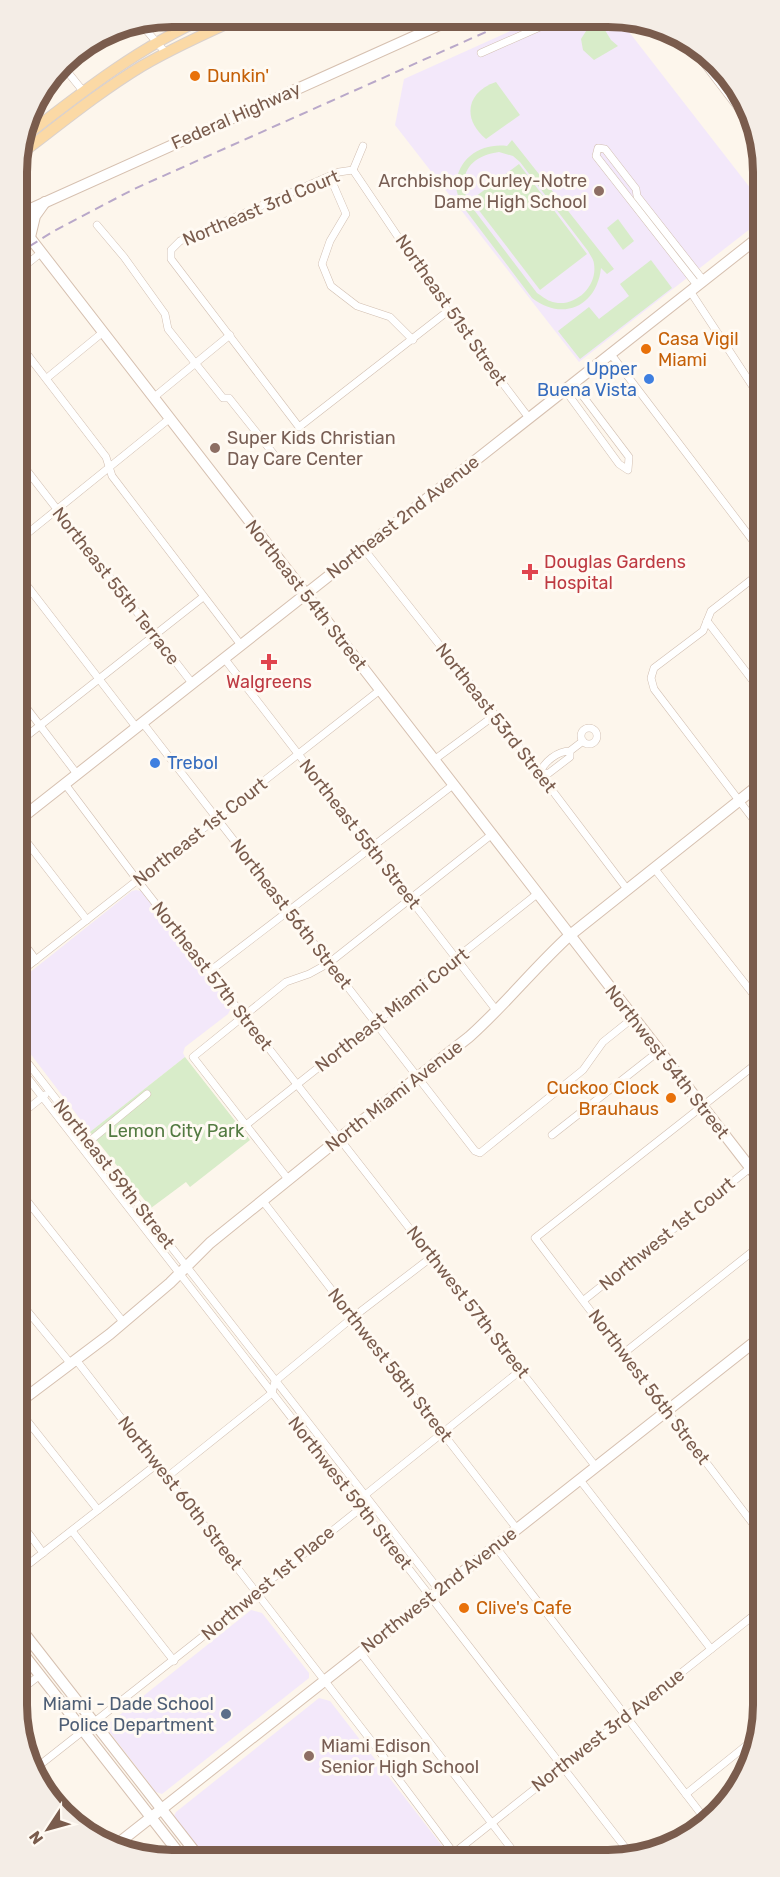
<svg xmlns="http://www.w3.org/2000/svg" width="780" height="1877" viewBox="0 0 780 1877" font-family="Rubik,sans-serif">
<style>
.education{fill:#f3e8fa}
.green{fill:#d8ecc9;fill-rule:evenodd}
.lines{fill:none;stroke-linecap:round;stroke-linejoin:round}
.street-casing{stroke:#d1beb0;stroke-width:8}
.secondary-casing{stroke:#d6c0b0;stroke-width:12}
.primary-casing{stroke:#dad1cd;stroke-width:12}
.street{stroke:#fff;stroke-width:7}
.secondary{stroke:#fff;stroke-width:10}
.primary{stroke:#fbd9a5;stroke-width:10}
.rail{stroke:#b9a8c9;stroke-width:2;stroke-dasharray:9 6;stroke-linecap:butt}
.food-dot{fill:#e8710a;stroke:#fffaf3;stroke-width:2}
.education-dot{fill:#8d6e63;stroke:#fffaf3;stroke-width:2}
.shop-dot{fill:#3f7fe0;stroke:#fffaf3;stroke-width:2}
.health-dot{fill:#e0444e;stroke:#fffaf3;stroke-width:2}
.service-dot{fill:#5c6f8a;stroke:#fffaf3;stroke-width:2}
.labels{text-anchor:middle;stroke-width:6;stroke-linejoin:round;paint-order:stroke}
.food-label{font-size:18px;fill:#c56008;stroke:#fffaf3;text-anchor:start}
.street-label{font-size:18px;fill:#7a5c4d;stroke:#fffaf3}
.education-label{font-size:18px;fill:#785e54;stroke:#fffaf3;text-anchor:start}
.shop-label{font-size:18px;fill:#366cbe;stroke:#fffaf3;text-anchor:end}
.health-label{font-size:18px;fill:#be3a42;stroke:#fffaf3;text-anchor:start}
.park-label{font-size:18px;fill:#537a41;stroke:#fffaf3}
.service-label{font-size:18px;fill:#4e5e75;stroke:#fffaf3;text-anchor:end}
.rim{fill:none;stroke:#7a5c4d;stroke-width:8}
</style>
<rect width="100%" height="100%" fill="#fdf6ec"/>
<g class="education">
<polygon points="537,19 619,19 758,198 759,222 579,362 395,125 404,79"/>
<polygon points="136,890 141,891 229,1004 230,1010 228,1014 185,1047 183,1053 185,1057 90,1132 20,1040 19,981 132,891"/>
<polygon points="251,1610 262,1613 309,1673 309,1678 162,1794 156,1792 108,1730 107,1725"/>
<polygon points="319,1698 330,1701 450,1856 203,1857 175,1822 174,1816 176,1812"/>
</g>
<g class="green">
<polygon points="600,22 611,40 618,46 594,60 583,50 581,39 588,28"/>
<path d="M 496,82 L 520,115 L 486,139 C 462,119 466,92 496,82 Z"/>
<path d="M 512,140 L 614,269 L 607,274 L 601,268 C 597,306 563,322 532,298 L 461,204 C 459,198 456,191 456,185 C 458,157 482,143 507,146 ZM 499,152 L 513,156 L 520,162 L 588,251 C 590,255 594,260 594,264 C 598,288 572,310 550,301 C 546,300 541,295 537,293 L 468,202 C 457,174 470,156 499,152 Z"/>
<polygon points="519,164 587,254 540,290 471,200"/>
<polygon points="618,219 634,241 623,250 607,228"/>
<polygon points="651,260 672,288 580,359 558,331 589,307 599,319 629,296 620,284"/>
<polygon points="185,1057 250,1140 190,1187 186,1182 151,1208 90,1132"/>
</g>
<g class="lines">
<defs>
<g id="street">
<polyline points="140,23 166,53"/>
<polyline points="690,45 758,134"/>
<polyline points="481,53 558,19"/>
<polyline points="62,65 83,91"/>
<polyline points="353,170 339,172 180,241 171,250 171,259 299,427 448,311"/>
<polyline points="353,170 448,311 529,418"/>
<polyline points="353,170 363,146"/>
<polyline points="330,177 346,214 330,241 322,264 331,286 357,306 390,317 413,340"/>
<polyline points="97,225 124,257 165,314 168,329 223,398 229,398 276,457"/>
<polyline points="17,272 42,252"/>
<polyline points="697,285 596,156 598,148 605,149 636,189 637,196 703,280"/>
<polyline points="690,291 759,396"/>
<polyline points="17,341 106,457 112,476 241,645"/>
<polyline points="610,353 760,550"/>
<polyline points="47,378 102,333"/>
<polyline points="565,390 619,464 628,470 629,457 573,383"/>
<polyline points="153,398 230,335"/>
<polyline points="18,459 192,683"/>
<polyline points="18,541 169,419"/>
<polyline points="363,548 495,715 627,889"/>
<polyline points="760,573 711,611 703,631 654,668 651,678 654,689 760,828"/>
<polyline points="18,574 136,727"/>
<polyline points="707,621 760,690"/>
<polyline points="224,658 496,1010"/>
<polyline points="19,698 77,774"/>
<polyline points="142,722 475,1151 480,1153 583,1070 603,1042 633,1018"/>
<circle cx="589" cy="736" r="8"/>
<polyline points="19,742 203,597"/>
<path d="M 570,751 C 557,751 544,762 539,774 L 549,773 L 570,757 L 570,751 L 583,741"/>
<polyline points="434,760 495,715"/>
<polyline points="65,784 138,881 596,1467"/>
<polyline points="19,832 87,920"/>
<polyline points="654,868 761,1004"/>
<polyline points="19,937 36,960"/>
<polyline points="210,971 453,785"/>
<polyline points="19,973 380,690"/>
<polyline points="20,1053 439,1590"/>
<polyline points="761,1060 535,1238 763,1537"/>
<polyline points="20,1068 631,1855"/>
<polyline points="20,1115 45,1095"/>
<polyline points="246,1125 537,894"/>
<polyline points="552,1135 659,1051"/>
<polyline points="86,1144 147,1094"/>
<polyline points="288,1179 193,1057 286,982 309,974 329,963 491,835"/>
<polyline points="20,1192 124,1323"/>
<polyline points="262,1200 517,1529"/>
<polyline points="584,1300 750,1168"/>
<polyline points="20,1302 71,1364"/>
<polyline points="624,1353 762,1244"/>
<polyline points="77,1361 383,1756 396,1776 456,1856"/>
<polyline points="21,1413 98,1510"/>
<polyline points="167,1477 272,1393 275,1381 279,1378 352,1318 433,1256"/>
<polyline points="580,1480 711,1649"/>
<polyline points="21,1523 43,1553"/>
<polyline points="72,1531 174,1661"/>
<polyline points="495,1546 705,1819"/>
<polyline points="21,1570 157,1464"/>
<polyline points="360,1652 517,1856"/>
<polyline points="22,1689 40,1675"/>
<polyline points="36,1768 258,1593 263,1586 361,1508 365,1495 521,1370"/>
<polyline points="686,1794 758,1736"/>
<polyline points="454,1853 763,1608"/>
</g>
<g id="secondary">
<polyline points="17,215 455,18"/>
<polyline points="17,221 762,1183"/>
<polyline points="30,237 35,216 45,202"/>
<polyline points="19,820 759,237"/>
<path d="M 21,1401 L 110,1334 L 170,1283 L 210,1243 L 340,1138 L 469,1037 C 504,1006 534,968 569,936 L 760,784"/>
<polyline points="21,1629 199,1857"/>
<polyline points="21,1651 182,1857"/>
<polyline points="116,1845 762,1336"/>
</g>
<g id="primary">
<path d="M 24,137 C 82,92 139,47 207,17"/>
<path d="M 18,156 C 59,125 99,92 142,66 C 175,47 208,32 242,17"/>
</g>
</defs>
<use href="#street" class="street-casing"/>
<use href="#secondary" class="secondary-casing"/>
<use href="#primary" class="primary-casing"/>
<use href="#street" class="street"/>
<use href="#secondary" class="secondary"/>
<use href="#primary" class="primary"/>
<polyline class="rail" points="17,254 54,231 134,189 515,19"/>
</g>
<g class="food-dot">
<circle cx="195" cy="76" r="6"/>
<circle cx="646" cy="349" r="6"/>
<circle cx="671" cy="1098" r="6"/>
<circle cx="464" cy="1608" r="6"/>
</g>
<g class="education-dot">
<circle cx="599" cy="191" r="6"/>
<circle cx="215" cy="448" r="6"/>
<circle cx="309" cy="1756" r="6"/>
</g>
<g class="shop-dot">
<circle cx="649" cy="379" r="6"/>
<circle cx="155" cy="763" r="6"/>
</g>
<g class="health-dot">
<path d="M527 563h6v6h6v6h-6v6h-6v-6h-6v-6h6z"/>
<path d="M266 653h6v6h6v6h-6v6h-6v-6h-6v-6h6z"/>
</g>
<circle class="service-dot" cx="226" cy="1714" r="6"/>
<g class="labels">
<g class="food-label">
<text x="207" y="82">Dunkin'</text>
<text x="658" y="345">Casa Vigil<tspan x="658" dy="21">Miami</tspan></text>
<text x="659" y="1094" text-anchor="end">Cuckoo Clock<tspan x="659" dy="21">Brauhaus</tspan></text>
<text x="476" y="1614">Clive's Cafe</text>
</g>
<g class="street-label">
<text transform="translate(236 116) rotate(-24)" y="6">Federal Highway</text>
<text transform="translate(261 208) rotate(-23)" y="6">Northeast 3rd Court</text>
<text transform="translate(451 310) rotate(55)" y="6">Northeast 51st Street</text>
<text transform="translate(403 517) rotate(-38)" y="6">Northeast 2nd Avenue</text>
<text transform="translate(116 586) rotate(52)" y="6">Northeast 55th Terrace</text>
<text transform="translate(306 595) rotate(52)" y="6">Northeast 54th Street</text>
<text transform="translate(496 718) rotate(52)" y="6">Northeast 53rd Street</text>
<text transform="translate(200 832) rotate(-38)" y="6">Northeast 1st Court</text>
<text transform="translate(360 834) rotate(52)" y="6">Northeast 55th Street</text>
<text transform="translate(291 914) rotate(52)" y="6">Northeast 56th Street</text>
<text transform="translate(212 976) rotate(52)" y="6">Northeast 57th Street</text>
<text transform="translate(392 1010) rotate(-38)" y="6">Northeast Miami Court</text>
<text transform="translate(667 1062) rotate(52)" y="6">Northwest 54th Street</text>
<text transform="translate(394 1096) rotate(-38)" y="6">North Miami Avenue</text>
<text transform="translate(114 1174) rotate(52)" y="6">Northeast 59th Street</text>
<text transform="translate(667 1234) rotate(-39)" y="6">Northwest 1st Court</text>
<text transform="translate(468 1302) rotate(52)" y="6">Northwest 57th Street</text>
<text transform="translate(390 1365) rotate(52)" y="6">Northwest 58th Street</text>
<text transform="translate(649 1387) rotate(53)" y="6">Northwest 56th Street</text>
<text transform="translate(180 1493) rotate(52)" y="6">Northwest 60th Street</text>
<text transform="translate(350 1493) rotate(52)" y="6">Northwest 59th Street</text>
<text transform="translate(268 1583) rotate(-40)" y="6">Northwest 1st Place</text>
<text transform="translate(439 1590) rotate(-38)" y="6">Northwest 2nd Avenue</text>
<text transform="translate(608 1730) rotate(-38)" y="6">Northwest 3rd Avenue</text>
</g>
<g class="education-label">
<text x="587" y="187" text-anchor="end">Archbishop Curley-Notre<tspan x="587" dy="21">Dame High School</tspan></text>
<text x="227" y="444">Super Kids Christian<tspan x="227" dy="21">Day Care Center</tspan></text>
<text x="321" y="1752">Miami Edison<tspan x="321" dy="21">Senior High School</tspan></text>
</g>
<g class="shop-label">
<text x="637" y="375">Upper<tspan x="637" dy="21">Buena Vista</tspan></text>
<text x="167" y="769" text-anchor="start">Trebol</text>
</g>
<g class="health-label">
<text x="544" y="568">Douglas Gardens<tspan x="544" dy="21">Hospital</tspan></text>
<text x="269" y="688" text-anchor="middle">Walgreens</text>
</g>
<g class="park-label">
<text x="176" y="1137">Lemon City Park</text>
</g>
<g class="service-label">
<text x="214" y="1710">Miami - Dade School<tspan x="214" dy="21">Police Department</tspan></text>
</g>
</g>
<path d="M0 0H780V1877H0ZM172 27H608A145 145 0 0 1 753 172V1705A145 145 0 0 1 608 1850H172A145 145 0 0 1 27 1705V172A145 145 0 0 1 172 27Z" fill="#f4ede6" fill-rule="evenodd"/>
<path class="rim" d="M172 27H608A145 145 0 0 1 753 172V1705A145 145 0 0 1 608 1850H172A145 145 0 0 1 27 1705V172A145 145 0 0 1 172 27Z"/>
<g transform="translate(48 1829) rotate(234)" stroke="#fffaf3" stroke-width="4.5" paint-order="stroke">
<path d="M0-4.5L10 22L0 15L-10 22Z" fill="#7a5c4d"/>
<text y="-9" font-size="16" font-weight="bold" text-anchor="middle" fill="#7a5c4d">N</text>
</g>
</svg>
